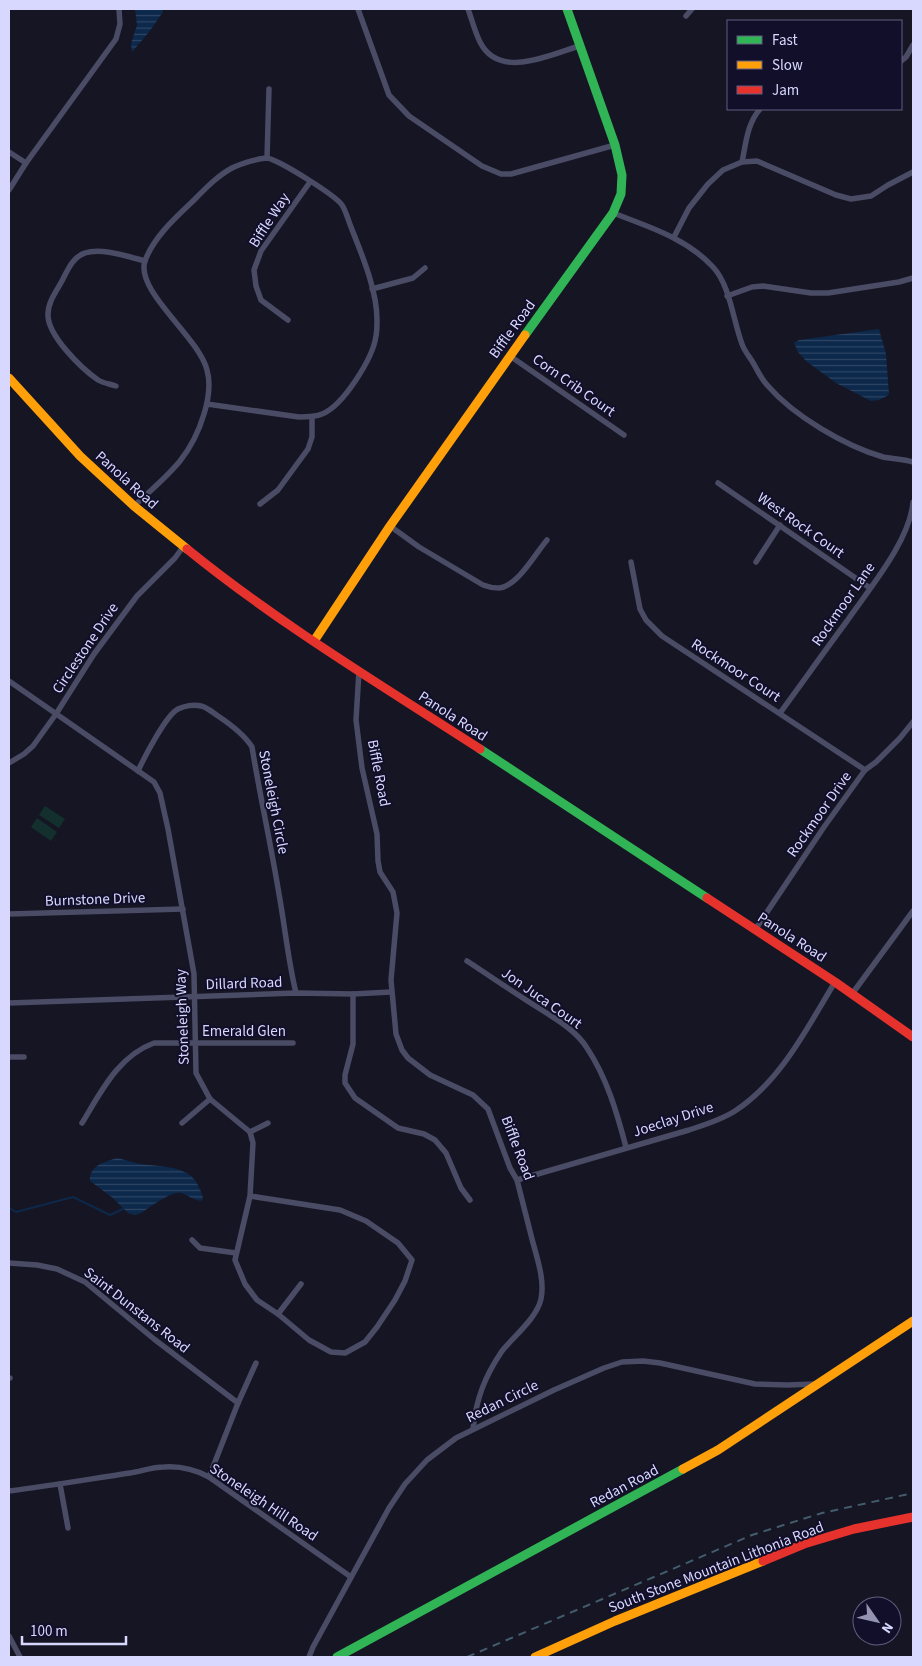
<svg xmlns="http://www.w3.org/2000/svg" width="922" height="1666" viewBox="0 0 922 1666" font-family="'Source Sans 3',sans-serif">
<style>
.grass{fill:#13302e}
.water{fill:url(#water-rules)}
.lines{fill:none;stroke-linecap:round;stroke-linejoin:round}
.stream{stroke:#0c284a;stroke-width:2}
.street{stroke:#4a4b65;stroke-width:5.5}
.fast{stroke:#30b455;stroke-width:9}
.slow{stroke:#ff9f0a;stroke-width:9}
.jam{stroke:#e5322d;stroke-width:9}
.rail{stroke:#435c6c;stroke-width:2;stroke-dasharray:8 6;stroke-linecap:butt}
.labels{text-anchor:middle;stroke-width:4;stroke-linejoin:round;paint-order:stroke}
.street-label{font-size:15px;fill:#d8d8ff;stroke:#110f2a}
</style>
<defs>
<pattern id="water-rules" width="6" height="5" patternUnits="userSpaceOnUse" patternTransform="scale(1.25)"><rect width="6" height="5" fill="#0c284a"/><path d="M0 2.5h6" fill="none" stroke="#2f4665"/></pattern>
</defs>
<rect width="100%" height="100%" fill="#161524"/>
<g class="grass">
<polygon points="45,806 65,819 59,828 39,815"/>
<polygon points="37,818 57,832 51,841 31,827"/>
</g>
<g class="water">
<polygon points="135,9 162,9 163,12 149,32 132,52 131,44 137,25"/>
<polygon points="879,329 886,354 889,394 887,396 879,400 871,401 836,383 806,361 798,352 794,343 799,340"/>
<path d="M 117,1158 C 125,1160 132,1162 140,1164 C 155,1166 181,1166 192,1177 C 198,1183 201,1191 203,1198 L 201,1201 C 192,1199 189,1196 181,1193 C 172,1190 149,1208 141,1213 L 135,1215 L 128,1213 L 113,1198 L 90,1181 C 89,1165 105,1162 117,1158 Z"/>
</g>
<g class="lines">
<polyline class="stream" points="9,1208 16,1212 73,1197 110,1215 123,1209"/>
<g class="street">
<polyline points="358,9 389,95 409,116 482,166 501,174 511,174 615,145"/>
<path d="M 468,9 C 472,20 475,32 480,42 C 499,80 550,55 579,46"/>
<polyline points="686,16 692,9"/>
<polyline points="901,61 906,57 913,45"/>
<polyline points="9,152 26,163"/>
<polyline points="267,158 269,89"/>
<path d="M 742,162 C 746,143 747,124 760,109"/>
<polyline points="9,190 26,163 116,39 120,24 119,9"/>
<path d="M 613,213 C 649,227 686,238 713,267 C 730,285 733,320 742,344 C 744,350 748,355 752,361 C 757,369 761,379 768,386 C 794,416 845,446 883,457 C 893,459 903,459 913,462"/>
<polyline points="674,237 689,208 708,184 723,170 742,162 757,161 836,195 851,199 871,196 888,185 913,172"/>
<polyline points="372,289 413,278 425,268"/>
<polyline points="727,296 752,287 763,286 811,293 828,293 899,282 913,278"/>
<polyline points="288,320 261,300 256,286 254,270 261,251 310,182"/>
<polyline points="510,356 624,435"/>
<path d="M 116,386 C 110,384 103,383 98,380 C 81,368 47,335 48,314 C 48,301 58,289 63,279 C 68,269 74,256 85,253 C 101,247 129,257 145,261"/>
<polyline points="718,483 870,588"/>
<polyline points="260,504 278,490 308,449 312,437 312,417"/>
<path d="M 134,506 C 150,491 167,477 180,461 C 191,447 199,431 204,414 C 208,401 211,384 207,370 C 199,337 135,291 145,261 C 153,238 175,218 192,202 C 204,190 217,176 232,168 C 238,165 245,163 251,161 C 256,160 262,158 267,158 C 279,160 335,195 342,205 C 346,211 348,220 351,227 C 362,255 377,290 377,320 C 377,325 377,331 376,336 C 373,358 343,406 322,414 C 315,417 307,417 299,417 L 207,404"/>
<path d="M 390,526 L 419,547 L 483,585 C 488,587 493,588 499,588 C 518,586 535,554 547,540"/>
<polyline points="631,562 640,609 646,620 662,636 865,770"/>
<polyline points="756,562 780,525"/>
<path d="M 359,671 L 356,720 L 362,768 L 377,834 L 378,861 L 380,872 L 393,892 L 397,913 L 391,980 L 396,1034 L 402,1050 L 408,1058 L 430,1075 L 473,1095 L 488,1109 L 510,1168 L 517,1180 C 522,1200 527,1219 532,1239 C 537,1258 545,1280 541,1299 C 537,1318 513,1337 502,1351 C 485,1376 476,1399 473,1429"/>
<polyline points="9,681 154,782 160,793 168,829 194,974 196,1073 210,1099 250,1132 253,1143 250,1196 235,1260 245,1284 257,1300 278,1314 309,1340 331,1352 345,1353 365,1342 377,1327 395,1300 405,1281 412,1260 398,1243 366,1221 340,1210 250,1196"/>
<path d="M 780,713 C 802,683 824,652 847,621 C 869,589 910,541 913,502"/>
<polyline points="9,763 24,754 33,746 56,714 94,654 137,596 175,558 183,547"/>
<path d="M 138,771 C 144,758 166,715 178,709 C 184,706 194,704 201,706 C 207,707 213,713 218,716 C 230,724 244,734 252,747 C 260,796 271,845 279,894 C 285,927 288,960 296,993"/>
<polyline points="9,914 183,909"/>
<polyline points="755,930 824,827 865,770 876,762 900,738 913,722"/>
<path d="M 467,961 C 490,976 513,992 537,1007 C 554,1018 576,1030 587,1048 C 607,1078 617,1113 626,1147"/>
<polyline points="353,994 353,1044 345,1075 345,1083 355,1098 398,1128 424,1134 435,1140 446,1153 461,1188 470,1200"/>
<polyline points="852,994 913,911"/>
<polyline points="9,1003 296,993 353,994 391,992"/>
<polyline points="9,1057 24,1057"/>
<path d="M 82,1123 C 101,1092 118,1056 154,1043 L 293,1043"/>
<polyline points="182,1123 210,1099"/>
<polyline points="250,1132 268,1123"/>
<path d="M 517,1180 L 689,1130 C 704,1125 721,1120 735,1111 C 781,1081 807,1028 835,982"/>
<polyline points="192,1240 200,1248 236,1253"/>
<polyline points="9,1263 37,1265 57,1269 85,1282 154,1339 238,1403"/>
<polyline points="278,1314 301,1284"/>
<polyline points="9,1378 10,1378"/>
<polyline points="209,1477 238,1403 256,1363"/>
<polyline points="60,1484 68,1528"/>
<path d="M 9,1491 C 50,1486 90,1479 130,1473 C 142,1471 153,1467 164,1467 C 179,1466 196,1470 209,1477 L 351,1577"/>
<polyline points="9,1636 20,1657"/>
<polyline points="309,1657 313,1647 389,1508 405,1484 427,1460 456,1438 554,1390 604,1368 622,1362 643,1361 660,1363 755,1384 787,1385 816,1384"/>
</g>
<g class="fast">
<polyline points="525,335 613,213 621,194 622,175 615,145 567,9"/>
<polyline points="480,749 707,898"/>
<polyline points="337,1657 683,1469"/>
</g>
<g class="slow">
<polyline points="9,378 80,456 134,506 187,549"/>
<polyline points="314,641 390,526 525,335"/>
<polyline points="683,1469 718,1450 913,1321"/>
<polyline points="535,1657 615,1621 763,1561"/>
</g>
<g class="jam">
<path d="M 187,549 C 278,623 381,685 480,749"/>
<polyline points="707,898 835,982 913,1037"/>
<polyline points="763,1561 804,1544 854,1529 913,1517"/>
</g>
<polyline class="rail" points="467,1657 752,1535 822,1513 913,1493"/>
</g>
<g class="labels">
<g class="street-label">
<text transform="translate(269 220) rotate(-57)" y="5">Biffle Way</text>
<text transform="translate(512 329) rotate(-54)" y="5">Biffle Road</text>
<text transform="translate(574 385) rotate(35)" y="5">Corn Crib Court</text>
<text transform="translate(127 480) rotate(42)" y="5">Panola Road</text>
<text transform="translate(801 525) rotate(35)" y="5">West Rock Court</text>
<text transform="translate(843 604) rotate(-55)" y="5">Rockmoor Lane</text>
<text transform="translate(85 648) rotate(-56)" y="5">Circlestone Drive</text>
<text transform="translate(736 670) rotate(33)" y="5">Rockmoor Court</text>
<text transform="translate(453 716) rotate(33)" y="5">Panola Road</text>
<text transform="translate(379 773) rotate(79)" y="5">Biffle Road</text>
<text transform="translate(274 802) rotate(79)" y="5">Stoneleigh Circle</text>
<text transform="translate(819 814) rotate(-55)" y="5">Rockmoor Drive</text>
<text transform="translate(95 899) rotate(-2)" y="5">Burnstone Drive</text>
<text transform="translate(792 937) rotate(33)" y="5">Panola Road</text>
<text transform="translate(244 983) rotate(-2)" y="5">Dillard Road</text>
<text transform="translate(542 998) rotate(35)" y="5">Jon Juca Court</text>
<text transform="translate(182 1017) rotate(-92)" y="5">Stoneleigh Way</text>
<text x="244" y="1036">Emerald Glen</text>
<text transform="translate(673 1119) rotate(-18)" y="5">Joeclay Drive</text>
<text transform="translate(518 1148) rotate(69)" y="5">Biffle Road</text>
<text transform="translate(137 1310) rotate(38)" y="5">Saint Dunstans Road</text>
<text transform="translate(502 1401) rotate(-26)" y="5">Redan Circle</text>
<text transform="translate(624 1486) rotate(-28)" y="5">Redan Road</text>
<text transform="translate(264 1502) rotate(34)" y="5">Stoneleigh Hill Road</text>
<text transform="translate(716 1567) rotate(-21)" y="5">South Stone Mountain Lithonia Road</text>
</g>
</g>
<rect width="922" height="1666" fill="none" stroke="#d8d8ff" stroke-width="20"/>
<rect x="727" y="20" width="175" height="90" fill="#110f2a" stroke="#615f7f"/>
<rect x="737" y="36" width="25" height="8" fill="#30b455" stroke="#615f7f"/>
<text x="772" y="45" font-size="15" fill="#d8d8ff">Fast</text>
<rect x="737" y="61" width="25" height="8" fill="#ff9f0a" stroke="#615f7f"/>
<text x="772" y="70" font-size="15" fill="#d8d8ff">Slow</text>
<rect x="737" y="86" width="25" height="8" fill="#e5322d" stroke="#615f7f"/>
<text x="772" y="95" font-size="15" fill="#d8d8ff">Jam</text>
<g transform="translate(877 1621) rotate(124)"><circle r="24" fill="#110f2a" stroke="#615f7f"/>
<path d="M0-4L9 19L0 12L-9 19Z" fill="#9494b2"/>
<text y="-8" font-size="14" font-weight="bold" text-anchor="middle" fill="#d8d8ff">N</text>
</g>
<path d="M22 1636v8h104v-8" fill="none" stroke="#d8d8ff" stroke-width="2.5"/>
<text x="30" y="1636" font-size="15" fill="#d8d8ff" stroke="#110f2a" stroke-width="4" paint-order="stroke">100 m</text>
</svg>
